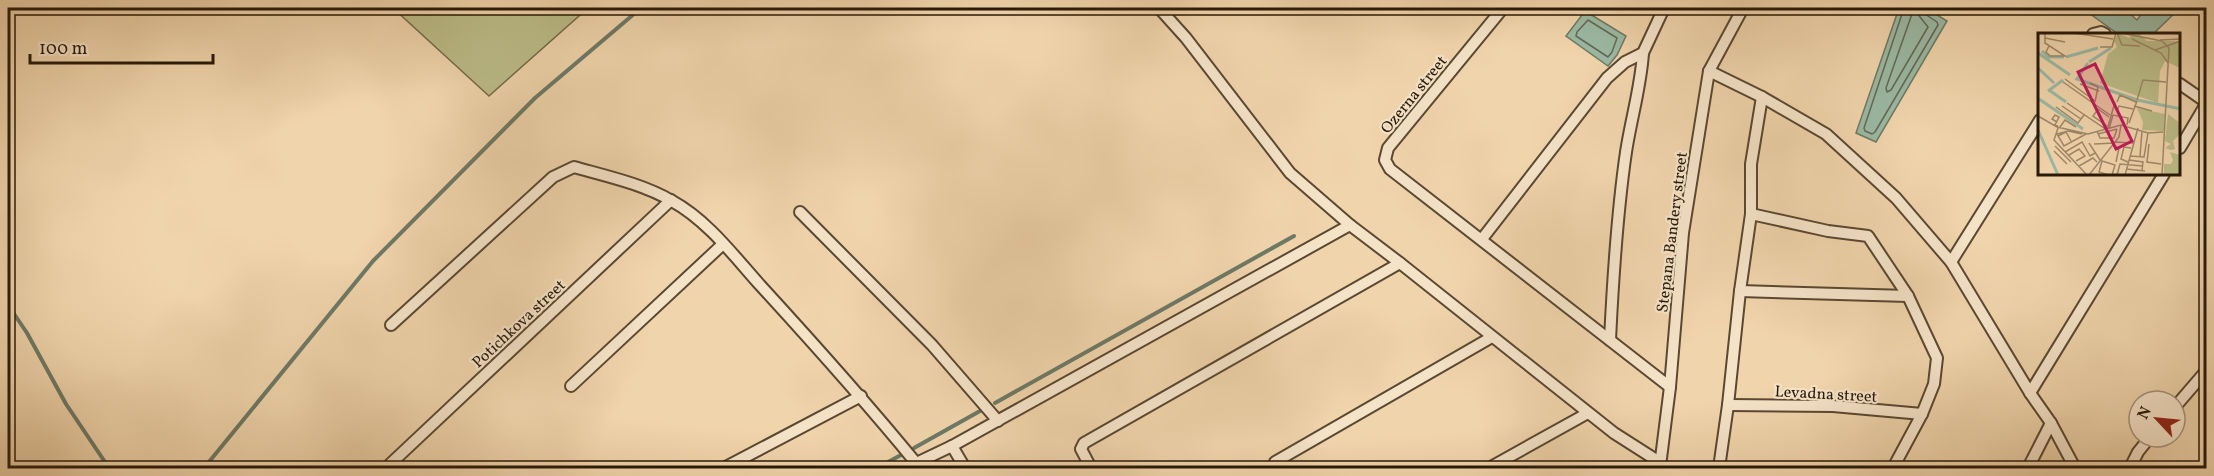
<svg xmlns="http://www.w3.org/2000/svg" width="2214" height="476" viewBox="0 0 2214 476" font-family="Vollkorn,serif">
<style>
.green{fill:#bbbc88;stroke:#726a48;stroke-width:1.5}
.water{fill:#9bb9a4;stroke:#6d7966;stroke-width:1.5}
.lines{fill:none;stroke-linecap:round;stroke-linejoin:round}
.shore{stroke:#626956;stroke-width:1.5}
.stream{stroke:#6d7966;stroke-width:4}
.street-casing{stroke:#5a4832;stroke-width:14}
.street{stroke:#f5e3c8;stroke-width:10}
.labels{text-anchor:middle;stroke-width:4.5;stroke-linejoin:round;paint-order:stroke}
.street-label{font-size:16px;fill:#281909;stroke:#f5e3c8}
.inset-river{fill:none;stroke:#9bb9a4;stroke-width:3}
.inset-road{fill:none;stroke:#a0896a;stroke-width:1.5}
.view{fill:#c2185b;fill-opacity:0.15;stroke:#c2185b;stroke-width:3}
.inset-edge{fill:none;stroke:#281909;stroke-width:3}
</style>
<rect width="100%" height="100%" fill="#f0d4ab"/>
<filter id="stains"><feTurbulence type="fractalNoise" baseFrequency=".00333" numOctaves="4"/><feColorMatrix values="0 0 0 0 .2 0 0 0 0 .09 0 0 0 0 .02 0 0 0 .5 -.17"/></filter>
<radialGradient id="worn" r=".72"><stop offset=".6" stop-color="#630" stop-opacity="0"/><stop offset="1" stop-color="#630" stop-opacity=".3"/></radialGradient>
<polygon class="green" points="393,8 588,8 489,96"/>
<g class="water">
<polygon points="1899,8 1926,8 1947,21 1876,142 1856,133"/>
<polygon points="2082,8 2123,8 2137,20 2146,8 2174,8 2177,11 2153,34 2118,34"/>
<polygon points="1585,11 1626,36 1617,55 1608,66 1566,36"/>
</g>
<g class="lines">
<g class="shore">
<polyline points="1904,8 1864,128 1865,131 1872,134 1875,132 1938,25 1937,22 1925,14 1924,8"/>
<polygon points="1913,11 1916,12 1928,27 1891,90 1887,92 1886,88"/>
<polygon points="1588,20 1617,38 1612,52 1608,57 1576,36 1577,32"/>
</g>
<g class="stream">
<polyline points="8,305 27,333 66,404 109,468"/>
<polyline points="995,403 1294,236"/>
<polyline points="914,448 980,411"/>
<polyline points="204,468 373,261 535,98 641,8"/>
<polyline points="877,468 901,455"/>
</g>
<defs>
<g id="street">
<polyline points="1159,8 1186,38 1290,173 1350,225 1400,263 1614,433 1661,463 1651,468"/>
<polyline points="1503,8 1388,148 1385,160 1390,169 1670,387"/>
<polyline points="2093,34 2101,32 2105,34"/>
<polyline points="1709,71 1762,97 1826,134 1896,198 1951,262 2030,393 2051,423 2075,468"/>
<polyline points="2180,84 2206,102"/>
<polyline points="2180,148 2206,104"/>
<polyline points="800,212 932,345 998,421"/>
<polyline points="1751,214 1828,231 1868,236 1908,296 1937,358 1934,384 1922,414 1893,468"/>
<polyline points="1482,239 1607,78 1625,62 1643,53 1664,8"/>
<polyline points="1951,262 2040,120"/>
<polyline points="1740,291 1908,296"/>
<path d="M 391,325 L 553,177 L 574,167 C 606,176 643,184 672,201 C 707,220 734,256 760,285 C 814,344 866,402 916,463"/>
<path d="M 1610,340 C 1613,277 1617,214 1626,152 C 1631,119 1641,86 1643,53"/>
<polyline points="571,386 723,244"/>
<polyline points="2030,393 2164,174"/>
<polyline points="1728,405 1833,406 1922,414"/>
<polyline points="2175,407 2206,371"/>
<polyline points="952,446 965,468"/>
<polyline points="1275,462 1492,337"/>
<polyline points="1660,466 1670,387 1683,233 1709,71 1743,8"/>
<polyline points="386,468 671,200"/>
<polyline points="724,468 861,396"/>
<polyline points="906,468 952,446 1350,225"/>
<polyline points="1091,468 1081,449 1084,443 1400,263"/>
<polyline points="1489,468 1588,413"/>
<polyline points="1719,468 1728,405 1740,291 1751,214 1751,164 1762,97"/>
<polyline points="2028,468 2051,423"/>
<polyline points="2130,468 2138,452 2150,437"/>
</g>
</defs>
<use href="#street" class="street-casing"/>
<use href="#street" class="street"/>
</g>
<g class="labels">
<g class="street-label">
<text transform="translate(1413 94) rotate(-51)" y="6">Ozerna street</text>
<text transform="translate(1671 232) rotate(-83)" y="6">Stepana Bandery street</text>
<text transform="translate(518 323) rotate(-43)" y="6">Potichkova street</text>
<text transform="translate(1826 393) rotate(3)" y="6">Levadna street</text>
</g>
</g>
<g transform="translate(2038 33)">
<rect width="142" height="142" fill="#f0d4ab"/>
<path d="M 80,0 L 91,5 L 95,0 L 104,0 L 102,2 L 109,8 L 142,8 L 142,35 L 127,28 L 122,38 L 120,70 L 62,50 L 70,21 L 79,14 L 76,8 ZM 99,75 L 127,81 L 126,98 L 104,97 L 105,89 ZM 130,81 L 142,90 L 142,101 L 135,108 L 137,116 L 133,117 L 127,115 L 133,111 L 127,108 ZM 132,119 L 142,122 L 142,142 L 126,142 L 126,131 L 133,131 L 135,127 Z" fill="#bbbc88"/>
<path class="inset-river" d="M 4,18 L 11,24 L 26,24M 0,20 L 32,42M 28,24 L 60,15M 51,29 L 73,15M 50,30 L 39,46 L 99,67 L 143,76M 0,35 L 16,50M 11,57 L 28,69M 10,58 L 25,47M 1,66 L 45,96M 0,97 L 20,142"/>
<path class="inset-road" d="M 7,0 L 7,10 L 27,23 L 12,23 L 8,19 L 11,13M 36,0 L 75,6M 79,0 L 84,12 L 102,13M 83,0 L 124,8 L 131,15 L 124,142M 7,5 L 27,9M 94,6 L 123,20 L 130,30M 122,7 L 143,6M 62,14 L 74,14 L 78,0M 117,17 L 143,8M 27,46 L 57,68M 25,49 L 72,82M 52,50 L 60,54 L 57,69M 42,51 L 61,58M 99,67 L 105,47 L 128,49M 79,69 L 82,62 L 98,69M 29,70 L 69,97 L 77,69M 24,73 L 43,86M 96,73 L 114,78M 18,74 L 40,90 L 46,82M 79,78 L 81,73 L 95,76M 0,83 L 19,94 L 50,101 L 83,92 L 110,100 L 125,99M 19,89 L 14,86 L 17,82 L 21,84 L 17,92 L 20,93M 91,90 L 99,68M 69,93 L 55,83 L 60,76 L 71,84M 22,94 L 27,87 L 38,94M 20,95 L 16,107 L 49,142M 71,96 L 75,82 L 90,85 L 89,92M 59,98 L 62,105 L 76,105 L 79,96M 19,101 L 26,113 L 48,101M 19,101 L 30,98 L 44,101M 60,101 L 79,96M 20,103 L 28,99 L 33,108M 77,109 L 95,110M 51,110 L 62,127M 56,111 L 77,110M 111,111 L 109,129 L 123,131M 17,113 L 33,129M 75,113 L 81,115 L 78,129M 16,118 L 29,131M 27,119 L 44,109 L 52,123 L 57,120M 31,122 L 41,116 L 47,123 L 38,128M 92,123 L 106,124 L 110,100M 102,123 L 104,98M 91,127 L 105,129 L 104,138M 90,129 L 83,126 L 86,114 L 93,115M 41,133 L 55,125 L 59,129M 88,136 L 107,138M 51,142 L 81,104 L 83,92M 71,142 L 61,139 L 64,128 L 77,132 L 74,142M 79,142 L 82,131 L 105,133M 87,142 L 100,95"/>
<path class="view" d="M 57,31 L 94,108 L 78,116 L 40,39 Z"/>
<rect width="142" height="142" class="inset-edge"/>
</g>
<rect width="2214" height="476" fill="none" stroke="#f0d4ab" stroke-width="30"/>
<rect x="9" y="9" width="2196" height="458" fill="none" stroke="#281909" stroke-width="3"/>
<rect x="15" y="15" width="2184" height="446" fill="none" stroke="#281909" stroke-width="1.5"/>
<g transform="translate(2157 419) rotate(296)"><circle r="28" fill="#f5e3c8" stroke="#a3927c" stroke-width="1.5"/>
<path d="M0-4.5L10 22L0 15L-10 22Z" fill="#8f2418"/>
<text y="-9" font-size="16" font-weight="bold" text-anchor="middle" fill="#281909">N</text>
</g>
<path d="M30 54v9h183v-9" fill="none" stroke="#281909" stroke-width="3"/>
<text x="39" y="54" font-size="18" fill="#281909" stroke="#f5e3c8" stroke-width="4.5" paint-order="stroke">100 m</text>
<rect width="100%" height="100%" filter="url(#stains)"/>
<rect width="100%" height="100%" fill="url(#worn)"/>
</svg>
